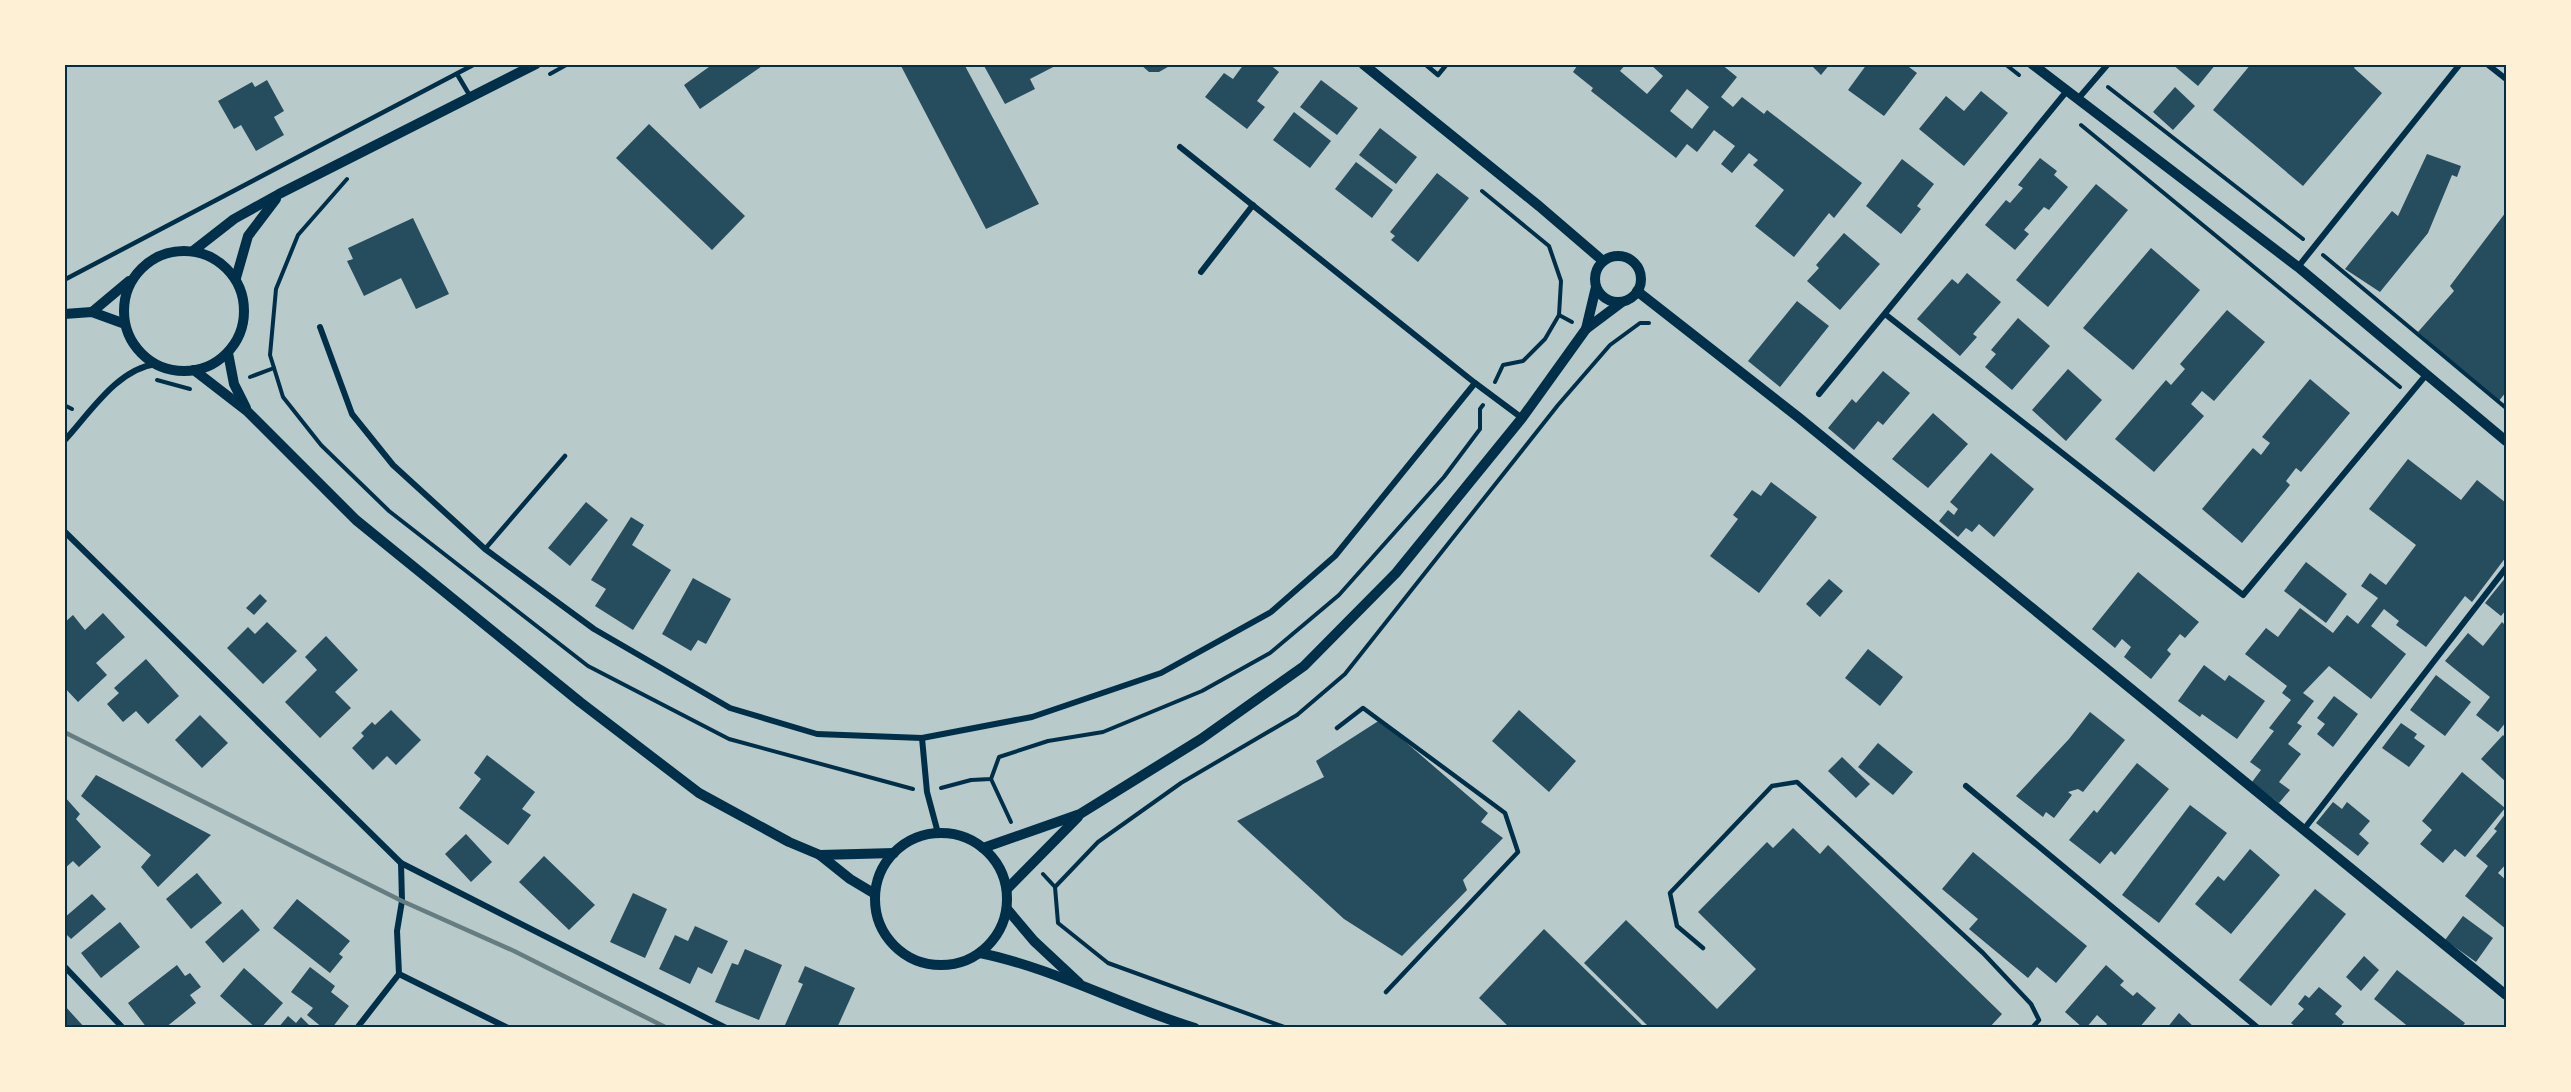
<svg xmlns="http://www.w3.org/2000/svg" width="2571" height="1092" viewBox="0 0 2571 1092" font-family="'Noto Serif',serif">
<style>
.green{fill:#b9caca}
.building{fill:#264d5e;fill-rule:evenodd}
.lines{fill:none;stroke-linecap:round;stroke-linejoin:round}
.path{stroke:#003049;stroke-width:4}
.service{stroke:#003049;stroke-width:4.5}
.minor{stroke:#003049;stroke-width:6}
.tertiary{stroke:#003049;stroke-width:10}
.rail{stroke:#657d81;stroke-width:4.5}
.neatline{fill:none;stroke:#003049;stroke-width:2}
</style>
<rect width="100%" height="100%" fill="#fdf0d5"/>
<rect class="green" x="65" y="65" width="2441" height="962"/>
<g class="building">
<polygon points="713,64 765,64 700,109 684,85"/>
<polygon points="900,64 964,64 1039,204 986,229"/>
<polygon points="983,64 1059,64 1030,79 1035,89 1005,104"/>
<polygon points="1140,64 1173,64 1159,72 1149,72"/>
<polygon points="1244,64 1269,64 1279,72 1257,101 1265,107 1247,129 1205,97 1224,73 1233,79"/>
<path d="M 1575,64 L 1626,64 L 1620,71 L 1647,94 L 1663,76 L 1650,64 L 1721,64 L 1737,77 L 1721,97 L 1733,107 L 1742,97 L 1764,114 L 1767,110 L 1862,183 L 1834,218 L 1829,213 L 1794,257 L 1755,226 L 1784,190 L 1753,165 L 1758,160 L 1749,153 L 1732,173 L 1721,164 L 1735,146 L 1714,130 L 1697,152 L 1687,144 L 1676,158 L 1591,91 L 1593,88 L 1573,72 L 1577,66 ZM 1687,89 L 1709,107 L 1692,129 L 1670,111 Z"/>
<polygon points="1810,64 1830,64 1821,75"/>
<polygon points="1867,64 1905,64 1917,73 1884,116 1848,90"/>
<polygon points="2172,64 2216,64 2198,86"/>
<polygon points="2251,64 2357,64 2354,68 2382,93 2303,186 2213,110"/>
<polygon points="267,80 284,111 274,117 284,135 256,151 241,125 234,129 218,101 252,82 255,87"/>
<polygon points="1321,80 1358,108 1337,135 1300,107"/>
<polygon points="2175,87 2195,106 2173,130 2153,112"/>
<polygon points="1981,91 2008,113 1964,166 1919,129 1946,96 1964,111"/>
<polygon points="1294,112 1331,141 1310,168 1273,140"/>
<polygon points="649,124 745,216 712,250 616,158"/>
<polygon points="1380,128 1417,157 1396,184 1359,155"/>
<polygon points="2427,154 2461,166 2457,177 2452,175 2428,233 2380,292 2345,269 2392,211 2398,216"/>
<polygon points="2040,158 2057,171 2054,175 2068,187 2049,210 2044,207 2024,230 2029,234 2015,250 1985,225 2006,200 2010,203 2023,188 2018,185"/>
<polygon points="1902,159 1934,184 1917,206 1921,209 1901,234 1866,206"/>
<polygon points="1356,162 1393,190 1372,218 1335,189"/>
<polygon points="1437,173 1469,198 1418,262 1391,240 1395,236 1390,232"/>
<polygon points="2096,184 2128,210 2048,307 2016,280"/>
<polygon points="2506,212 2506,392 2498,402 2418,332 2454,291 2450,286"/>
<polygon points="413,218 449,294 416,309 401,278 364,296 347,261 353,259 348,248"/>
<polygon points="1844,233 1880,264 1840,310 1807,281 1819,268 1816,265"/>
<polygon points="2151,248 2200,290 2133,370 2083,328"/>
<polygon points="1967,273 2001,302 1973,334 1977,337 1960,356 1917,319 1952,279 1958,284"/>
<polygon points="1797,301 1829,326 1780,387 1748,361"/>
<polygon points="2227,310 2265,342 2214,401 2202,391 2191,404 2204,416 2154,472 2115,439 2166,380 2171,385 2185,369 2180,364"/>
<polygon points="2018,318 2050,346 2012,390 1985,367 1996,354 1991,350"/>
<polygon points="2068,369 2102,400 2066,441 2032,410"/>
<polygon points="1883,371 1910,393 1883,425 1878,421 1854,450 1828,428 1852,399 1856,403"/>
<polygon points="2310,379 2350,413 2301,472 2296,468 2286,481 2290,485 2242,543 2202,509 2253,448 2261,455 2270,443 2262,437"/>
<polygon points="1933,413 1968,444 1928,488 1892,459"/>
<polygon points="1991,453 2034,489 1994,537 1979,524 1972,532 1966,528 1958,537 1939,521 1948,510 1954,515 1958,509 1950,502"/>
<polygon points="2408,459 2461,500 2477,480 2506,503 2506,557 2472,602 2465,596 2426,647 2396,625 2399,621 2384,609 2371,626 2406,654 2371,699 2329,666 2303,693 2314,701 2297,723 2302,726 2288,744 2301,754 2279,782 2290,790 2279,803 2252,782 2261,770 2250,762 2274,731 2269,728 2291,700 2282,693 2287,686 2245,654 2266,628 2278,637 2300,608 2333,633 2347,615 2358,624 2378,598 2361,586 2370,573 2386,585 2416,545 2369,509"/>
<polygon points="1771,482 1817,517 1759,593 1710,556 1738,519 1733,515 1752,490 1761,496"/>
<polygon points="586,502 608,520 570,566 548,548"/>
<polygon points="631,517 644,525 632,545 671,570 633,630 595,606 606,589 591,580"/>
<polygon points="2306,562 2347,594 2326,623 2284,591"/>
<polygon points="2138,572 2199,622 2185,638 2180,634 2167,650 2171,654 2151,679 2124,657 2131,647 2122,639 2115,648 2092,629"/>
<polygon points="2506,577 2506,610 2501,616 2485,603"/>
<polygon points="693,578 731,599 706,644 698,640 691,651 662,634"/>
<polygon points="1829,579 1843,591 1820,617 1806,604"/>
<polygon points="260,594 267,601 254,615 246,608"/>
<polygon points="103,613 125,637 96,663 107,675 78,702 64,687 64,623 73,615 85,630"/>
<polygon points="267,622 297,651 263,684 227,648 248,627 255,634"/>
<polygon points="2502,622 2506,626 2506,659 2504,662 2506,664 2506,722 2498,732 2476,715 2490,697 2445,661 2468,633 2483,646"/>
<polygon points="326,636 358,670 335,692 351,708 320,738 285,702 317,670 305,657"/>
<polygon points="1868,649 1903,677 1880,706 1845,678"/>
<polygon points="146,659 179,696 148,724 136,711 123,722 107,704 119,693 114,688"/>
<polygon points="2204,665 2225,681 2229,675 2265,701 2237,739 2202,714 2200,717 2178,701"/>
<polygon points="2436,675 2471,702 2445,736 2410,710"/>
<polygon points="2334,696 2358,714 2333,747 2317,734 2325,724 2317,718"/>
<polygon points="391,710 421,740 396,765 387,756 373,770 352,748 364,736 361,733 372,722 375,725"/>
<polygon points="1519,710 1576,761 1549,792 1492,741"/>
<polygon points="2090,712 2125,740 2083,792 2078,789 2068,792 2072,795 2054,818 2046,812 2043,817 2016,796 2069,739"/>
<polygon points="200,715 228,743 202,768 175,740"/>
<polygon points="1380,720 1488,813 1481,822 1503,838 1463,880 1467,890 1402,956 1344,919 1237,821 1324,777 1316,761"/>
<polygon points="2401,723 2417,734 2414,738 2425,746 2409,767 2382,748"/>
<polygon points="2503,735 2506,738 2506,782 2481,759"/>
<polygon points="1878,743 1913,772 1893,795 1858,767"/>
<polygon points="487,755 535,792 522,809 531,815 508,845 459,808 481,779 474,773"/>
<polygon points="1842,757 1870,784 1856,798 1828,771"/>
<polygon points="2137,763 2169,789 2115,855 2111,851 2100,864 2069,840 2094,810 2097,813"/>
<polygon points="2462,772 2505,808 2465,857 2455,849 2443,863 2420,844 2432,830 2422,821"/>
<polygon points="96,775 211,835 158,887 141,867 151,855 81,796"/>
<polygon points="64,796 80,814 76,819 101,847 79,867 73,861 64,869"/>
<polygon points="2333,802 2342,809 2347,802 2370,821 2359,834 2369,843 2358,856 2316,823"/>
<polygon points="2190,805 2227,833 2159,923 2122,895"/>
<polygon points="2506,813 2506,864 2498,873 2506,880 2506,929 2465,896 2488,866 2476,856 2497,831 2494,829"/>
<polygon points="1793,828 1820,854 1828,845 2002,1014 1989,1028 1650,1028 1584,963 1626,920 1717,1009 1756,969 1698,912 1767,842 1773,848"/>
<polygon points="466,834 492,862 471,882 445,854"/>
<polygon points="2250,849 2280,875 2231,934 2195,904 2218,876 2224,881"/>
<polygon points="1973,852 2087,946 2056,983 2037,967 2028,978 1969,929 1978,919 1942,889"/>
<polygon points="544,856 595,905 569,930 519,882"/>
<polygon points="197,873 222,903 191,929 166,899"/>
<polygon points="2315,889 2346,914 2271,1006 2239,980"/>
<polygon points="633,893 667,909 645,958 610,942"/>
<polygon points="92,894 106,909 71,939 64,932 64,918"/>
<polygon points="297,899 350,941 339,954 343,957 330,973 273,928"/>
<polygon points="242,909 260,930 223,963 205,942"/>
<polygon points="2463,916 2493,938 2476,962 2445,940"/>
<polygon points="120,922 140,947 101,978 81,953"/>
<polygon points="695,926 728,941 712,974 698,967 690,984 659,969 675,935 688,941"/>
<polygon points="1544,929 1645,1028 1510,1028 1479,998"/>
<polygon points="745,949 782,965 759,1020 715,1002 732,963 738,965"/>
<polygon points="2364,956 2379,970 2361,991 2346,977"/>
<polygon points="177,965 185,976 190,973 201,987 190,995 196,1003 165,1028 147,1028 128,1003"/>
<polygon points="2106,965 2124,981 2120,985 2133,996 2137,992 2156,1008 2139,1028 2104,1028 2107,1024 2097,1015 2086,1028 2083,1028 2065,1012"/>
<polygon points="805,966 855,988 837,1028 791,1028 785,1025 803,984 798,982"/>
<polygon points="310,967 335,986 331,992 349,1006 332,1028 323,1028 307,1015 313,1008 291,992"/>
<polygon points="244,968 283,1003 261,1028 256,1028 220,996"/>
<polygon points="2397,970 2465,1023 2461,1028 2410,1028 2374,999"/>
<polygon points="2319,987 2342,1006 2335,1014 2344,1022 2339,1028 2297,1028 2291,1023 2304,1009 2298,1004 2305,995 2309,998"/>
<polygon points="64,1005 85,1028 64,1028"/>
<polygon points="2179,1013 2195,1028 2167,1028"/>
<polygon points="288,1016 296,1023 301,1017 312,1028 278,1028"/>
</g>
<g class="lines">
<g class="path">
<polyline points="2005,64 2019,75"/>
<polyline points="550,74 568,64"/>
<polyline points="2108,87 2303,239"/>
<polyline points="2081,125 2400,387"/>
<polyline points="347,179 298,235 276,289 270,355 283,397 321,445 389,511 588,666 729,739 913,789"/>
<polyline points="1482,191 1549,246 1561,281 1559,315 1545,339 1523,361 1503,365 1495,382"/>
<polyline points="2323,255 2506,408"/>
<polyline points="1559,315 1572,322"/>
<polyline points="250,377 274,368"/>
<polyline points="157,380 190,389"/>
<polyline points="64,405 72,409"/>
<polyline points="991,779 1011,822"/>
<polyline points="941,788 971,780 991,779 999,757 1048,741 1103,732 1202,691 1270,653 1339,595 1444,477 1480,429 1480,409 1483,405"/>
<polyline points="1043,874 1055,887 1058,923 1108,963 1287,1028"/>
<polyline points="1055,887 1098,842 1181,783 1297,715 1345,674 1558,405 1610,345 1640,323 1649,323"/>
</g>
<g class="service">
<polyline points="1425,64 1438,75 1447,64"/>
<polyline points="457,74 470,96"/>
<polyline points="64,280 475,64"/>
<polyline points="485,549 565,456"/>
<polyline points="1337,728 1363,708 1505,813 1518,852 1386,992"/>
<polyline points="1703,948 1677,926 1670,893 1772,786 1797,782 1983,953 2031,1004 2039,1020 2032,1028"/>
</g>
<g class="minor">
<polyline points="2487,64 2506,79"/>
<polyline points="2077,100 2108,64"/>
<polyline points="2298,267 2460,64"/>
<polyline points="1201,272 1253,205"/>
<polyline points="1885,314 2243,595 2426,375"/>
<polyline points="320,327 352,414 393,465 485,549 594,629 730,708 817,734 922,738 1032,717 1161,673 1271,612 1335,556 1475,383 1180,147"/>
<polyline points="1475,383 1522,418"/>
<polyline points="1819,394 2066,92"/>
<path d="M 64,441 C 90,413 117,369 156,364"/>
<polyline points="64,531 401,863 402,901 397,931 399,974 508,1028"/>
<polyline points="922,738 927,792 938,833"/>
<polyline points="1966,786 2258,1028"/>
<polyline points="2305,828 2506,568"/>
<polyline points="401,863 726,1028"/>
<polyline points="64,966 123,1028"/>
<polyline points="357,1028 399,974"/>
</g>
<g class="tertiary">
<polyline points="1363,64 1539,206 1603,261"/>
<polyline points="2032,64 2298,267 2506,441"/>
<polyline points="193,251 234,219 279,194 536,64"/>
<circle cx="184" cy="311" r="60"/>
<circle cx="1618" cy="279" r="23"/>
<polyline points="236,278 248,236 276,199"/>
<polyline points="1637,291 1798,417 2506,995"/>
<polyline points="92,312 129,281"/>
<polyline points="64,314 92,312 125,324"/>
<polyline points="1586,329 1596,287"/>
<polyline points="228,353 234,384 246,408"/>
<polyline points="194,370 247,411 356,520 580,702 699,793 789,842 820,855 850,879 875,894"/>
<circle cx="941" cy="899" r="66"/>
<polyline points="983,848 1080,814 1201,739 1304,666 1396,573 1522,418 1586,329 1622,302"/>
<polyline points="820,855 894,853"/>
<polyline points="1007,889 1078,817"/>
<polyline points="1007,909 1034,941 1079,983"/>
<path d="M 980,953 C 1054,968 1122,1006 1195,1028"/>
</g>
<polyline class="rail" points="64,732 402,901 514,951 667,1028"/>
</g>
<rect width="2571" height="1092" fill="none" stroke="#fdf0d5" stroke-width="132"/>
<rect x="66" y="66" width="2439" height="960" class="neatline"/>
</svg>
